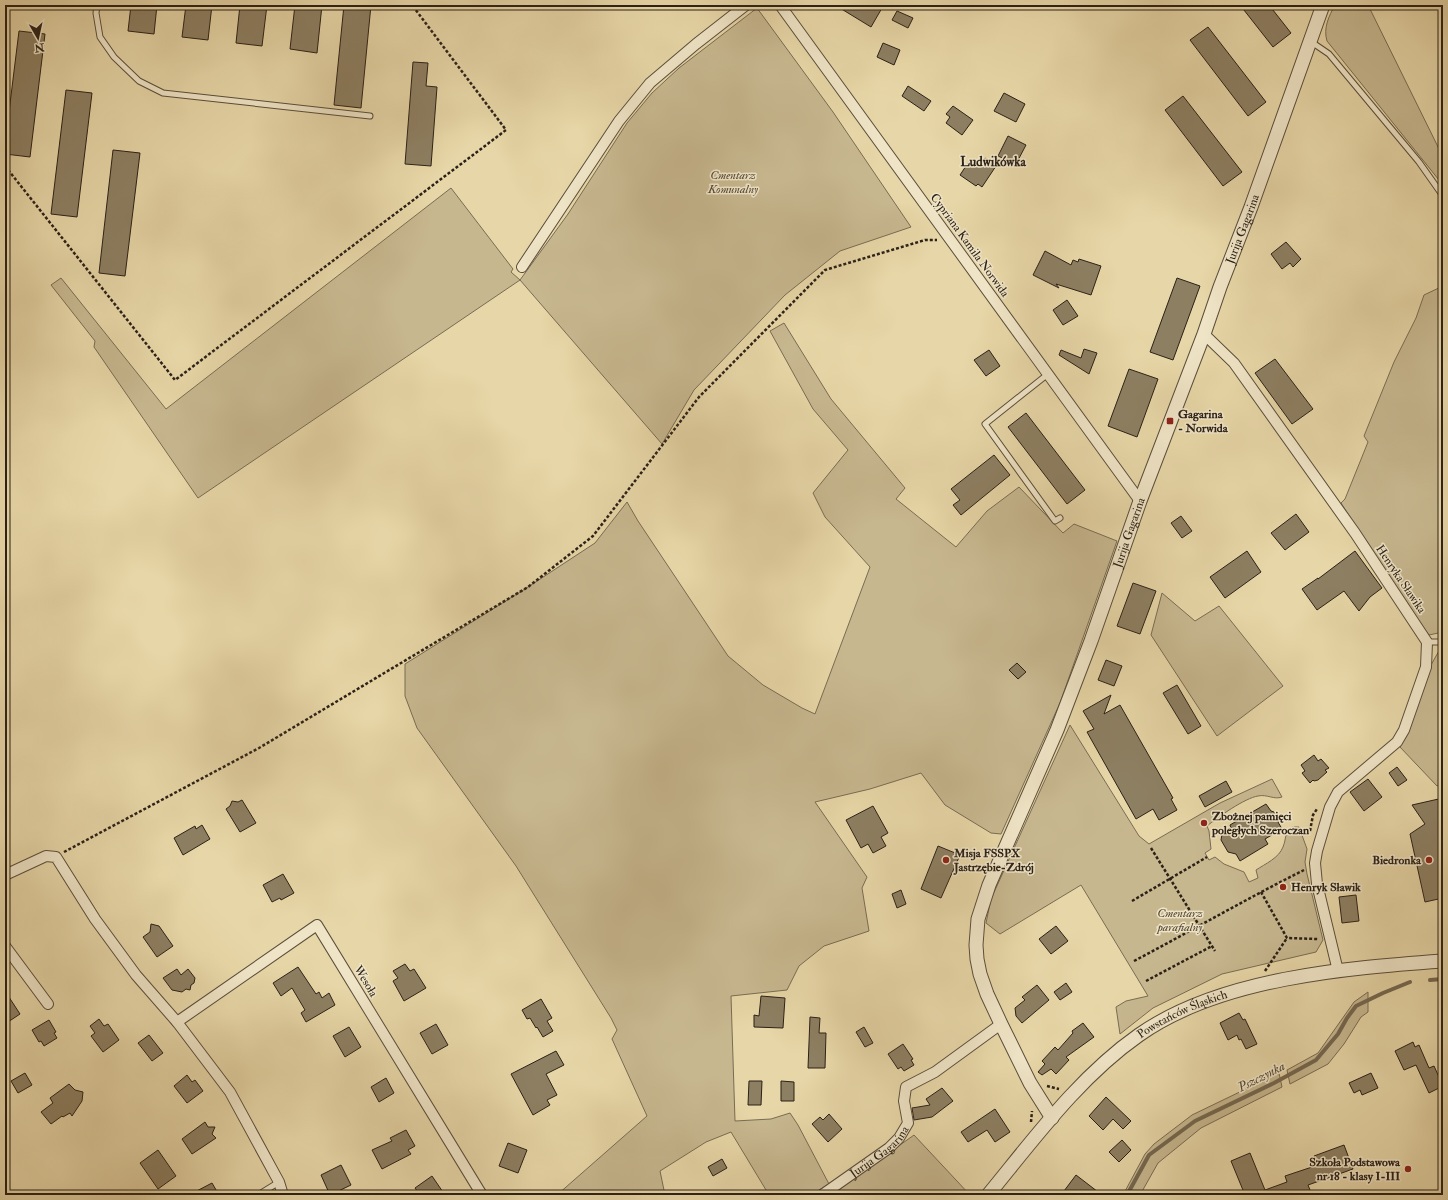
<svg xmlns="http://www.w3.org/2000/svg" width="1448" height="1200" viewBox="0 0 1448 1200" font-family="'IM FELL Double Pica',serif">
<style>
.green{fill:#c7b78f;stroke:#796c53}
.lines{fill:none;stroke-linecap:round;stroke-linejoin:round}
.stream{stroke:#756850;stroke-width:4}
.building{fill:#8d7f62;stroke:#2b2117}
.service-casing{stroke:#5a4e3b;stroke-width:7}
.minor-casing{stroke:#5a4e3b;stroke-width:12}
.tertiary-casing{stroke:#5a4e3b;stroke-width:15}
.path{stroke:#2b2117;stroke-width:2.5;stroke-dasharray:3 2;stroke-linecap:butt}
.service{stroke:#efe4c6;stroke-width:5}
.minor{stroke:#efe4c6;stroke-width:10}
.tertiary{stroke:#efe4c6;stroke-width:13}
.poi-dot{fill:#8f2418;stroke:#efe4c6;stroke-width:1.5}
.labels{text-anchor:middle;stroke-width:3;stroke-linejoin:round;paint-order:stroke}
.park-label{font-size:12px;font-style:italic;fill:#524635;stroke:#efe4c6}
.street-label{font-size:12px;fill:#2b2117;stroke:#efe4c6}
.poi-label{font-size:12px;font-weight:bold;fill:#2b2117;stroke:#efe4c6;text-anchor:start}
.neighbourhood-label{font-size:13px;font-weight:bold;fill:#2b2117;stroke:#efe4c6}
.water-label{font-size:13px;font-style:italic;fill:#564b38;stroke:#efe4c6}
</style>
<rect width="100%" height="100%" fill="#e7d6a7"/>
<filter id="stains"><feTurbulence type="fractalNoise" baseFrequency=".005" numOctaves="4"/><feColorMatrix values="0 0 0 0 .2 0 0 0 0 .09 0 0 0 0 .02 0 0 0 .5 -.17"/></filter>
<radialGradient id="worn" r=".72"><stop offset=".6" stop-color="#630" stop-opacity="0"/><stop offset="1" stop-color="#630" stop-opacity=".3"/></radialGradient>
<g class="green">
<path d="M 1335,5 L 1368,5 L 1443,157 L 1443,185 L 1327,41 C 1323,28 1329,16 1335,5 Z"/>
<polygon points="757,8 833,112 911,227 840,251 785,295 694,390 662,444 520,280 198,498 94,347 95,341 51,285 61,278 166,409 451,188 513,269 511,272 520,280 568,214 627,123 652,93 679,68"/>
<polygon points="1443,286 1443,632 1429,635 1415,618 1341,503 1345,499 1368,442 1364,436 1394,362 1416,318 1424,295"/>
<polygon points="784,323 831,399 905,488 896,499 956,547 987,511 1019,487 1063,533 1074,524 1117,541 1060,703 1001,834 991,833 945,805 921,773 870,789 815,802 867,877 862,888 869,931 824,946 799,966 787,990 731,996 735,1121 771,1119 790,1113 798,1125 829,1184 811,1195 769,1195 731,1132 706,1142 660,1171 665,1195 557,1195 647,1116 612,1039 617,1030 611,1018 516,866 417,728 405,696 405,664 528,587 595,543 627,502 638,521 728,656 763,685 802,708 815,714 870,567 825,517 813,493 848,450 813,409 770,331"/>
<polygon points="1162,593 1195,621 1219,606 1283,686 1217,736 1151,635"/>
<polygon points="1440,649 1443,649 1443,783 1437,786 1400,747 1431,665"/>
<path d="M 1070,725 L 1139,836 L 1149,844 L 1220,803 L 1272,779 L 1282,797 C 1274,800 1267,794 1258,796 C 1245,798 1218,817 1207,826 L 1209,831 L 1211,849 L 1205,853 L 1209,860 L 1215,857 L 1224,864 L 1244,872 L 1249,882 L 1258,878 L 1256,870 C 1265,864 1279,858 1283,847 C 1287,837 1283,837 1292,827 L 1299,827 L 1307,849 L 1305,862 L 1307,874 L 1323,940 L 1316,952 L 1222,974 L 1153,1008 L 1120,1034 L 1116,1007 L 1126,1001 L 1148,996 L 1081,885 L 1000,934 L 986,923 L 991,899 Z"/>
<polygon points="1368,992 1368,1012 1361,1017 1344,1044 1328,1064 1290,1084 1287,1070 1318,1053 1354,1002"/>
<polygon points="1279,1073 1282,1087 1201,1128 1158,1163 1140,1195 1123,1195 1145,1154 1154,1144 1192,1115"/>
<polygon points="914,1135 970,1195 830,1195"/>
</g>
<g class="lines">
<g class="stream">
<polyline points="1430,980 1443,979"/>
<polyline points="1127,1195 1149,1155 1195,1121 1274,1083 1316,1060 1338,1034 1347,1018 1356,1006 1383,993 1410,982"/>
</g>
</g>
<g class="building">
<polygon points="131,5 157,5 154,34 128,31"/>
<polygon points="186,5 212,5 208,40 182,37"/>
<polygon points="240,5 267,5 262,46 236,43"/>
<polygon points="295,5 322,5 317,53 290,49"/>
<polygon points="344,5 371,5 361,108 334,105"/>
<polygon points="835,5 876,5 882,8 871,27"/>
<polygon points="1240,5 1269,5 1291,33 1273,47"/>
<polygon points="897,11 913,18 908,28 892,20"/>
<polygon points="1208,27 1266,102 1248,116 1190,40"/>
<polygon points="19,31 45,34 30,157 5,154 5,144"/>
<polygon points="883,43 900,50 894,65 877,57"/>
<polygon points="413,62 428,63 426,86 437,87 431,166 405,164"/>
<polygon points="908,86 931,101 924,111 902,96"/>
<polygon points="66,90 92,93 77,217 51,214"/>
<polygon points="1004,93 1025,104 1016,122 994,111"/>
<polygon points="1183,96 1242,172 1223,186 1165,110"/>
<polygon points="953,106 973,120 962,135 946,123 950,117 946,114"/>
<polygon points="1008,136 1026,145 1016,164 998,156"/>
<polygon points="113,150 140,153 125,276 99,273"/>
<polygon points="985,158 996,166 982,187 978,184 976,186 960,175 970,160 979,166"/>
<polygon points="1286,242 1301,259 1293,267 1290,263 1282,269 1271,254"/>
<polygon points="1045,251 1071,265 1073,260 1078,262 1079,259 1101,266 1091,295 1056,284 1059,288 1033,275"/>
<polygon points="1177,278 1200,286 1173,360 1150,352"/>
<polygon points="1067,300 1078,316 1063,325 1053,310"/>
<polygon points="1084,349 1097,353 1089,374 1059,355 1061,350 1081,358"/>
<polygon points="989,350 1000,366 986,376 974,360"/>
<polygon points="1275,359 1313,409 1292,424 1255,373"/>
<polygon points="1129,369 1158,379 1137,437 1108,426"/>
<polygon points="1026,413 1085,490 1067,504 1008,427"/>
<polygon points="994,455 1010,475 961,515 953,505 960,500 951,489"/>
<polygon points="1296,514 1309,532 1285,550 1271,533"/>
<polygon points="1181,516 1192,531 1182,538 1171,523"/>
<polygon points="1247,551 1261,572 1225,598 1210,577"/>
<polygon points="1355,551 1382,588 1370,597 1359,611 1344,591 1317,610 1302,589 1318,578 1318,579"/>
<polygon points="1133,583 1156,591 1140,634 1117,626"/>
<polygon points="1106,660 1122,666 1114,686 1098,680"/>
<polygon points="1017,663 1026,672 1018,679 1009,670"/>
<polygon points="1177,685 1201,726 1188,734 1163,693"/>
<polygon points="1111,695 1104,714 1120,705 1173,798 1171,799 1177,810 1159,820 1153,809 1136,819 1087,732 1094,729 1083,711"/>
<polygon points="1314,755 1318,761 1321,759 1329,768 1325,770 1327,772 1318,780 1314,781 1313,780 1310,783 1302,773 1305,771 1301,765"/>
<polygon points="1397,767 1407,780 1398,786 1389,773"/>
<polygon points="1368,779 1382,797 1364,811 1350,792"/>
<polygon points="1226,781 1232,792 1205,807 1199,796"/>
<polygon points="1443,798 1443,898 1425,902 1410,834 1425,824 1412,805"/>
<polygon points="242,800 256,823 240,832 226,809 230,806 232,801 238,802"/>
<polygon points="1266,804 1271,811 1274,812 1279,819 1278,822 1282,829 1265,839 1268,844 1240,861 1236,854 1228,852 1221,840 1222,834 1231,828 1230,825"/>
<polygon points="873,806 888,833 881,837 886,846 873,853 868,844 861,848 846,820"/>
<polygon points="202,825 210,839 183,855 174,838 195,826 196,829"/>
<polygon points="938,846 960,855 941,898 921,889"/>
<polygon points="283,874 294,893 281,900 280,898 272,902 263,885"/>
<polygon points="901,890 906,904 897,908 892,894"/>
<polygon points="1356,895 1359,921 1342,923 1339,897"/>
<polygon points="151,924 159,926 173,946 157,957 143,937 150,932"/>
<polygon points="1056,926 1068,941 1051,954 1039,939"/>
<polygon points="405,964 410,971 414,969 426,988 404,1001 393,981 398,978 393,971"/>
<polygon points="298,967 316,994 319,992 322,998 329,993 335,1005 306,1022 301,1013 305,1010 292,988 281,996 273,983"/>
<polygon points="177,969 181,975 188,969 195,978 194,983 191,985 190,990 186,989 182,992 172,990 163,978"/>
<polygon points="1066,983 1072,992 1060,1000 1054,992"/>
<polygon points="1037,985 1049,1000 1022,1023 1016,1016 1015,1008 1025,1000 1022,997"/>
<polygon points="5,991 20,1014 5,1024"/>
<polygon points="761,996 785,998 783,1028 754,1027 754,1015 759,1016"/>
<polygon points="541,999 552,1018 547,1021 553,1031 543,1037 537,1027 536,1028 530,1018 527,1019 522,1010"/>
<polygon points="1239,1013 1243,1020 1245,1019 1257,1044 1246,1049 1241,1039 1239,1040 1237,1035 1228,1040 1220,1023"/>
<polygon points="810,1017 820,1018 819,1033 826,1033 825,1068 808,1068"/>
<polygon points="99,1019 104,1026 108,1024 119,1040 103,1052 91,1036 95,1033 90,1026"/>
<polygon points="49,1020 56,1032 54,1033 57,1038 44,1046 41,1041 39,1042 32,1030"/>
<polygon points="1083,1023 1094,1037 1066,1057 1069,1060 1056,1074 1051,1069 1042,1075 1038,1072 1045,1064 1042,1061 1055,1047 1058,1050 1073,1033 1072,1031"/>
<polygon points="436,1024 448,1045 432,1054 420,1033"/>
<polygon points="349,1027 361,1047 345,1057 333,1036"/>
<polygon points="864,1027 873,1043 865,1047 856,1032"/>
<polygon points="149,1035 163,1053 152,1061 138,1043"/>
<polygon points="1413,1042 1415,1047 1419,1045 1429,1068 1434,1066 1443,1086 1429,1093 1416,1065 1404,1070 1395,1051"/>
<polygon points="903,1044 913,1059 911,1060 914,1065 904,1071 901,1067 898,1069 888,1054"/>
<polygon points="556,1051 564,1065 546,1074 557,1095 547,1100 550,1105 533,1115 511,1074"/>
<polygon points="25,1073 32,1085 18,1093 11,1081"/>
<polygon points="1371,1073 1378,1088 1362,1095 1360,1090 1354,1093 1349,1083"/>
<polygon points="187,1075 192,1082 195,1080 203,1091 187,1103 174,1086"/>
<polygon points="386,1078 394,1093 379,1102 371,1087"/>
<polygon points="749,1081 762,1081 761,1105 748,1105"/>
<polygon points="781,1081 794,1082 794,1101 781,1101"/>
<polygon points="69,1084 75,1090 83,1092 82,1101 72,1116 70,1113 63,1117 62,1116 51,1124 41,1112 53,1103 50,1098"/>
<polygon points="942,1088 953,1101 932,1117 914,1120 912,1108 930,1105 926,1099"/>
<polygon points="1106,1097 1131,1121 1123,1129 1113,1119 1103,1130 1089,1116"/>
<polygon points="995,1109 1010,1132 995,1142 987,1130 968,1142 961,1132"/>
<polygon points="829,1114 842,1129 828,1142 812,1124 820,1117 823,1120"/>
<polygon points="205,1122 208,1127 215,1127 212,1134 216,1138 192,1154 182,1139"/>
<polygon points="406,1130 415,1146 408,1150 411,1154 382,1169 372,1150 392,1141 390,1138"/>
<polygon points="1122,1140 1131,1150 1119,1162 1109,1152"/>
<polygon points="508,1143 527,1150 518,1173 499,1166"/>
<polygon points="1344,1145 1353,1169 1308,1185 1312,1195 1245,1195 1231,1161 1250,1153 1265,1190 1287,1182 1285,1176 1318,1165 1314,1156"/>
<polygon points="158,1150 176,1176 158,1189 140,1163"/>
<polygon points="722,1159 727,1168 713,1176 708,1167"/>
<polygon points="341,1165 351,1185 330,1195 321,1175"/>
<polygon points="1076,1175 1102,1195 1061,1195"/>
<polygon points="432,1176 445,1195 420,1195 415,1188"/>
<polygon points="212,1183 219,1195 189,1195"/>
</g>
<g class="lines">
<defs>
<g id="service">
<polyline points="97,5 96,13 100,37 114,57 139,81 163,93 370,116"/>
<polyline points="1310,41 1329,54 1419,162 1443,196"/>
<polyline points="1048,374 985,424 1055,521 1060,518"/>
<polyline points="1427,642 1443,642"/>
<polyline points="258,1195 279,1182"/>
</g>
<g id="minor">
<polyline points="780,5 1140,501"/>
<polyline points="522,267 619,121 650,83 696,44 746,5"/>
<polyline points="1204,334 1234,363 1355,533 1427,642 1426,667 1404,730 1397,742 1338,792 1330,807 1317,851 1315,863 1317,884 1338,971"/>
<polyline points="5,875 46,856 56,857 95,919 136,975 177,1022 230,1092 279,1182 283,1195"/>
<polyline points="5,946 48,1004"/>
<polyline points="177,1022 317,925 482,1195"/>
<path id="s1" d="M 822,1195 L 889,1148 L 899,1138 L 908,1123 L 904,1101 L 906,1087 L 935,1072 L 1001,1024"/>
</g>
<g id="tertiary">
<path id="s2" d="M 1052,1118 L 1030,1083 L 1001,1024 L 987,994 L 980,974 L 977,959 L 976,945 L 978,919 L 989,885 L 1057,730 L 1091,641 L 1140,501 L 1204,334 L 1220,287 L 1251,207 L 1323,5"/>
<path id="s3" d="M 988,1195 C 1034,1139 1079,1077 1139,1035 C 1220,978 1346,968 1443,961"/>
</g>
</defs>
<use href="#service" class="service-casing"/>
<use href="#minor" class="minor-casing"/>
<use href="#tertiary" class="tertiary-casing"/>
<g class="path">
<polyline points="5,166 175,380 506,130 412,5"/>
<polyline points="1310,831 1313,815 1317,809"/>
<polyline points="1151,848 1215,951"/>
<polyline points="64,852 259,748 528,587 593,536 699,397 825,270 925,240 937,240"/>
<polyline points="1261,892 1287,938 1318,939"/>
<polyline points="1132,901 1207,857"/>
<path d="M 1134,961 C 1191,931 1246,899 1304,870"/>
<polyline points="1265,971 1287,938"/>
<polyline points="1146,981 1212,946"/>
<polyline points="1047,1086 1059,1089"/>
<polyline points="1031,1122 1032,1111"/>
</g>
<use href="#service" class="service"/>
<use href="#minor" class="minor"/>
<use href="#tertiary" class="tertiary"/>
</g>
<g class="poi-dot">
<rect x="1166" y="417" width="8" height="8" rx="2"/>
<circle cx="1204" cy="823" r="4"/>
<circle cx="946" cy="860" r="4"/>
<circle cx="1429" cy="860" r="4"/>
<circle cx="1283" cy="887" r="4"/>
<circle cx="1408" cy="1169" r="4"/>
</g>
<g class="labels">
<g class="park-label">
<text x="733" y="179">Cmentarz<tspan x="733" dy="14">Komunalny</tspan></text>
<text x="1180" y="917">Cmentarz<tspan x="1180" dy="14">parafialny</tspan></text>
</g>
<g class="street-label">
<text dy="4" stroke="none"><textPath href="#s2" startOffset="956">Jurija Gagarina</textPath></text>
<text transform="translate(970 245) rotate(54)" y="4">Cypriana Kamila Norwida</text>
<text dy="4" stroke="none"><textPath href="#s2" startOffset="632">Jurija Gagarina</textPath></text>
<text transform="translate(1401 579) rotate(56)" y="4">Henryka Sławika</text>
<text transform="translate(366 981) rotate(59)" y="4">Wesoła</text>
<text dy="4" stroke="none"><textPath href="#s3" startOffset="269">Powstańców Śląskich</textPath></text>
<text dy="4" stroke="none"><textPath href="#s1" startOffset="72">Jurija Gagarina</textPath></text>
</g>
<g class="poi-label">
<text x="1178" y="418">Gagarina<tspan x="1178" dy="14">- Norwida</tspan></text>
<text x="1212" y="820">Zbożnej pamięci<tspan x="1212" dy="14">poległych Szeroczan</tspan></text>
<text x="954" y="857">Misja FSSPX<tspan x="954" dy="14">Jastrzębie-Zdrój</tspan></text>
<text x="1421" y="864" text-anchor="end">Biedronka</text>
<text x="1291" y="891">Henryk Sławik</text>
<text x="1400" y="1166" text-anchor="end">Szkoła Podstawowa<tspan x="1400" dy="14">nr 18 - klasy I-III</tspan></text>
</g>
<g class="neighbourhood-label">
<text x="993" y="166">Ludwikówka</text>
</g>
<g class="water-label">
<text transform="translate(1261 1076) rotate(-27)" y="5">Pszczynka</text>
</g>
</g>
<rect width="1448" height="1200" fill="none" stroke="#e7d6a7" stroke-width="20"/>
<rect x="6" y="6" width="1436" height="1188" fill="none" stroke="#2b2117" stroke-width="2"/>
<rect x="10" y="10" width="1428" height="1180" fill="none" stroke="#2b2117"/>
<g transform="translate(38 38) rotate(171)" stroke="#efe4c6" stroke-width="3" paint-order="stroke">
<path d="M0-3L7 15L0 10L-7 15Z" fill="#2b2117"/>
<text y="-6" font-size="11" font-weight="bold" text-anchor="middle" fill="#2b2117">N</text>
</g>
<rect width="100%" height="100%" filter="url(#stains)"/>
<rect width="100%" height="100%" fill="url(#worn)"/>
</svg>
